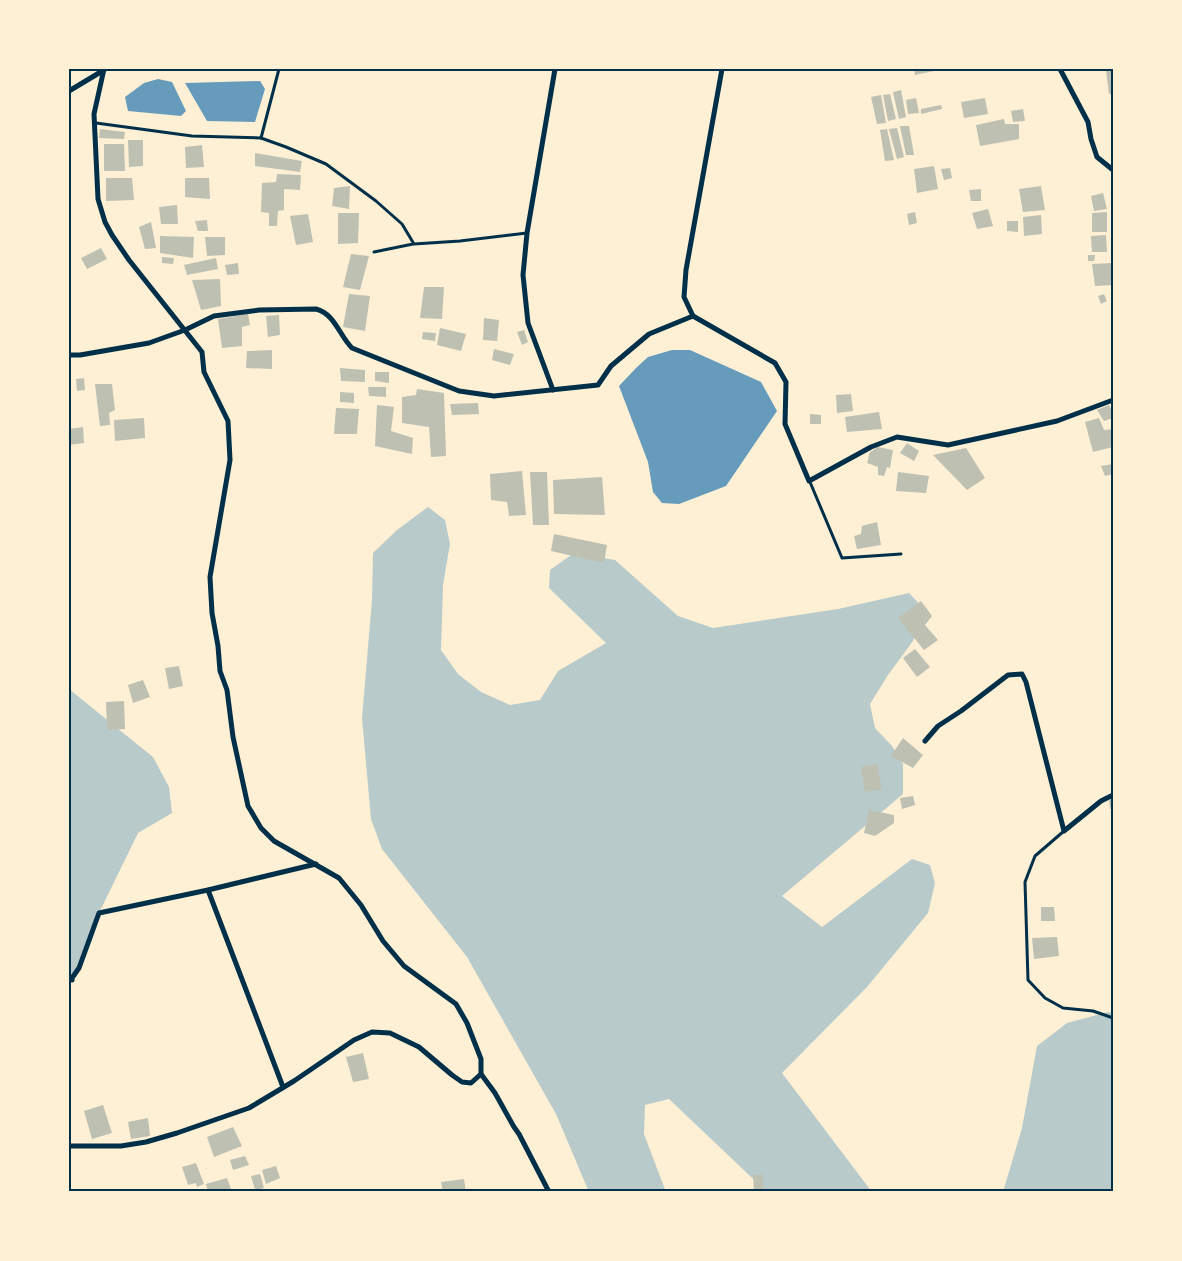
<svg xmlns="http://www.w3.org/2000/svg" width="1182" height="1261" viewBox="0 0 1182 1261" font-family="'Playfair Display',serif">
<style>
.green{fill:#b9caca}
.water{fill:#669bbc}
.building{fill:#bec0b2}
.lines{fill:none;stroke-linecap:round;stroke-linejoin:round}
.service{stroke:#003049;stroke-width:3}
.minor{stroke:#003049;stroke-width:5}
.neatline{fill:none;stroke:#003049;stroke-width:2}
</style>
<rect width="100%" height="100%" fill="#fdf0d5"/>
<g class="green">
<polygon points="428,507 445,520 450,544 443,585 441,650 458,674 481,692 510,705 540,700 558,671 606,643 549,588 550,570 574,553 615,560 678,616 713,628 838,609 909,593 926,611 913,641 888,675 870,704 875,728 892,746 903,764 903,794 782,896 822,927 912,859 930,865 935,883 928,913 867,987 782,1073 872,1192 767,1192 669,1099 645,1105 644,1134 666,1192 589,1192 556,1114 467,957 382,849 371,819 362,718 372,600 373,553 397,530"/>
<polygon points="69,689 153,757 169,787 172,813 138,833 99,913 79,968 69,978"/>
<polygon points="1108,1012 1113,1013 1113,1192 1003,1192 1022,1128 1037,1046 1067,1023"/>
</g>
<g class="water">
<polygon points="158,79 172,82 186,111 181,116 128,111 125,97 144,83"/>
<polygon points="260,81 265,89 255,122 207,121 185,83"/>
<polygon points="672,350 690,350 761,382 777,411 726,486 679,504 662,503 653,492 648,462 619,386 636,368 648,357"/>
</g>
<g class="building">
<polygon points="914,69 934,69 934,71 915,75"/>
<polygon points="1113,69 1113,94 1109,94 1106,70"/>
<polygon points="901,90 906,117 899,119 893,92"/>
<polygon points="890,94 896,119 888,121 883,95"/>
<polygon points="881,95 886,123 877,124 871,97"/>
<polygon points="916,98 919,113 908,114 906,100"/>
<polygon points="985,98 988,114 964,118 961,102"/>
<polygon points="941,105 942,109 921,114 921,109"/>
<polygon points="1023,109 1025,121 1013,122 1011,111"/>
<polygon points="1004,119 1005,124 1019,124 1019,139 980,146 976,125"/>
<polygon points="900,126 909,126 914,155 906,155"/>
<polygon points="897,128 904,157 897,159 889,129"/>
<polygon points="100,129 125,132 124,139 99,138"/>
<polygon points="887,129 894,160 885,161 880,130"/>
<polygon points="128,140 143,140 143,166 129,167"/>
<polygon points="104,144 124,144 125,171 104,171"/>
<polygon points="202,145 204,167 186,168 185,147"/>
<polygon points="255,153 302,161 300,172 255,166"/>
<polygon points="934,166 938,189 917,193 914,169"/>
<polygon points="950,168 952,178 944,180 941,169"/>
<polygon points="277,174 301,175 300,190 284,189 284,210 278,211 277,226 269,226 269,213 261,212 262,183 276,182"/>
<polygon points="106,178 132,178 134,200 106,201"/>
<polygon points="185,178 209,178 210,199 185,197"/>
<polygon points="350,186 349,209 332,206 334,188"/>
<polygon points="1041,186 1045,210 1023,212 1019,189"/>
<polygon points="981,189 981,201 971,201 969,190"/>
<polygon points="1103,193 1107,209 1094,211 1091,196"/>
<polygon points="177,205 178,224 161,224 159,207"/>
<polygon points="988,209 993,226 977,229 972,213"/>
<polygon points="915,212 917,223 909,225 907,214"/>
<polygon points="1107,212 1107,232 1092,232 1092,213"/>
<polygon points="338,213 359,213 358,243 338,244"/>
<polygon points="308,214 313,242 296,245 290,216"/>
<polygon points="1041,215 1042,234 1024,236 1023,217"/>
<polygon points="207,220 208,231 198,231 195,221"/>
<polygon points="1007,221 1018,221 1018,232 1007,231"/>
<polygon points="151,222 156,248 145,249 139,227"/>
<polygon points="1106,235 1107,252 1092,252 1091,236"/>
<polygon points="160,236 194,237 193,258 160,253"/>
<polygon points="205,237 225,237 225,255 207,256"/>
<polygon points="101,248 107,259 87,269 81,258"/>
<polygon points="351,254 369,256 360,290 343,287"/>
<polygon points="1088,255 1095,255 1094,261 1088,261"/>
<polygon points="162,257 174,258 173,264 162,263"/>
<polygon points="216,258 218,269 187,275 184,265"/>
<polygon points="238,263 239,274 227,275 225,265"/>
<polygon points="1113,263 1113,285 1095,286 1092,264"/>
<polygon points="220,279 221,306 201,310 192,280"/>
<polygon points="424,287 444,287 442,319 420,318"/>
<polygon points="349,294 370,296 365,331 343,327"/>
<polygon points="1104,294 1107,301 1101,304 1098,296"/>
<polygon points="248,314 250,325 242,327 242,346 222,348 218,319"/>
<polygon points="279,315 280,335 268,337 266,316"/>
<polygon points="484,318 499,320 497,341 483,340"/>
<polygon points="440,328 466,334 461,351 437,345"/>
<polygon points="524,330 528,342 522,345 517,332"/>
<polygon points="423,332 436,333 435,341 422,339"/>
<polygon points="494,349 514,354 510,365 492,360"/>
<polygon points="272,350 272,369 246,368 247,351"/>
<polygon points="340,368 365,370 365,382 341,381"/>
<polygon points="375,372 389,372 389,383 375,381"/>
<polygon points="84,378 85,390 77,391 76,379"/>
<polygon points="95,384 112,384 115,410 109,413 110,425 100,426"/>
<polygon points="368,387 386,387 386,397 369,396"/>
<polygon points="417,389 444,393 446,456 431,457 429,427 402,423 402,397 416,395"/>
<polygon points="340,392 354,393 354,403 340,402"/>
<polygon points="851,394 853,411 837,413 836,395"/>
<polygon points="478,403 479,414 452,415 450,404"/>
<polygon points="377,405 394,407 391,431 413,438 412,454 375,446"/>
<polygon points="1109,405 1113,413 1113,418 1104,421 1097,410"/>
<polygon points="336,408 359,409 357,434 334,434"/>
<polygon points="879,412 882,429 847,432 845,417"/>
<polygon points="810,414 821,415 821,424 810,424"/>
<polygon points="144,418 145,438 115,441 114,420"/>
<polygon points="1099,418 1104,430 1113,429 1113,447 1093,452 1085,422"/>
<polygon points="83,427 84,443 69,445 69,429"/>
<polygon points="907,443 919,451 914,461 900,453"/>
<polygon points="878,447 893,450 890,468 887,467 884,476 878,475 878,467 867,463 870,452"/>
<polygon points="966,448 985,478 967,490 933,455"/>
<polygon points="1113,464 1113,474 1105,476 1101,466"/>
<polygon points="522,471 526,515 509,516 507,502 491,500 490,474"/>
<polygon points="530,472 547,472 549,525 533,525"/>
<polygon points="898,472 929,476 926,493 896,491"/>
<polygon points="602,477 605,515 554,514 553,480"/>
<polygon points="877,522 881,545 857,549 854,536 861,534 862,526"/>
<polygon points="554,534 607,545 604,563 551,551"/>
<polygon points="921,601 932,616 925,625 938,640 924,650 898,618"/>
<polygon points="915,649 930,667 917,677 903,658"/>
<polygon points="179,666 183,686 169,689 165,668"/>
<polygon points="143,680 150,697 133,703 128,685"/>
<polygon points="124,701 125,729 107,730 106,702"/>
<polygon points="903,738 923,755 913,768 891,756"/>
<polygon points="877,764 882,789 865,792 861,767"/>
<polygon points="913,796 915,805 902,809 900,798"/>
<polygon points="1113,799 1113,809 1110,809 1109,800"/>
<polygon points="869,810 894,815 894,823 875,836 864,833"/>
<polygon points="1041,907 1054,907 1055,921 1041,921"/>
<polygon points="1057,937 1059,956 1034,959 1032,938"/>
<polygon points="363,1053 369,1079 353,1082 346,1057"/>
<polygon points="103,1105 112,1133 92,1139 84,1111"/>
<polygon points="148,1118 150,1136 131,1139 128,1122"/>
<polygon points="233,1127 242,1146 214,1157 207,1137"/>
<polygon points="245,1156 249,1165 233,1170 230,1160"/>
<polygon points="196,1163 204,1184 197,1187 196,1183 188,1185 182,1167"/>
<polygon points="276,1166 280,1178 266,1184 262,1170"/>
<polygon points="260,1174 264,1188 255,1190 251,1176"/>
<polygon points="762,1174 764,1192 754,1192 753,1175"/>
<polygon points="227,1178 232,1192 208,1192 206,1184"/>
<polygon points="464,1179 466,1192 443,1192 441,1182"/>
</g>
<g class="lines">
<g class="service">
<polyline points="96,123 192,136 261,138 286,147 326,164 376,201 402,224 414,244 460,241 527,233"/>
<polyline points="261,138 279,69"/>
<polyline points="374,252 413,244"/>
<polyline points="810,482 842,558 901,554"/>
<polyline points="1064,831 1035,856 1025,882 1028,980 1045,998 1063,1008 1093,1011 1113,1018"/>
</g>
<g class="minor">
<polyline points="104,69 94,114 98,199 105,222 112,235 129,260 202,352 204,372 228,421 230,460 210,577 212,613 218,646 220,671 227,690 233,737 248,806 261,828 274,841 339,878 361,905 383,941 404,966 456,1004 467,1023 481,1059 481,1074 495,1093 514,1127 519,1134 549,1192"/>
<polyline points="722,69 686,270 684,297 693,316 775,363 786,382 785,424 809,481 871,447 897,437 948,445 1057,421 1113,400"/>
<polyline points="1060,69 1088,122 1091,139 1097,157 1113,170"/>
<polyline points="69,91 104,70"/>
<path d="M 69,355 L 80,355 L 149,343 L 185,330 L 214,316 L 259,310 L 316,309 C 335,314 339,335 352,348 L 459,391 L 494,396 L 598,385 L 611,366 L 649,334 L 693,316"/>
<polyline points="553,390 528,323 523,275 527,233 555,69"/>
<polyline points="925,741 938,726 961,711 1008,675 1022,674 1026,682 1064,831 1101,801 1113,795"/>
<polyline points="208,890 283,1087"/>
<polyline points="69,980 72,980 72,978 79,968 99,913 208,890 316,864"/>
<polyline points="69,1146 121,1146 146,1142 177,1133 249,1108 294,1081 354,1040 372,1032 390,1033 419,1047 452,1075 462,1082 471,1083 481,1074"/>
</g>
</g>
<rect width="1182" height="1261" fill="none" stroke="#fdf0d5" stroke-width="141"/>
<rect x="70" y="70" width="1042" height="1120" class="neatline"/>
</svg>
